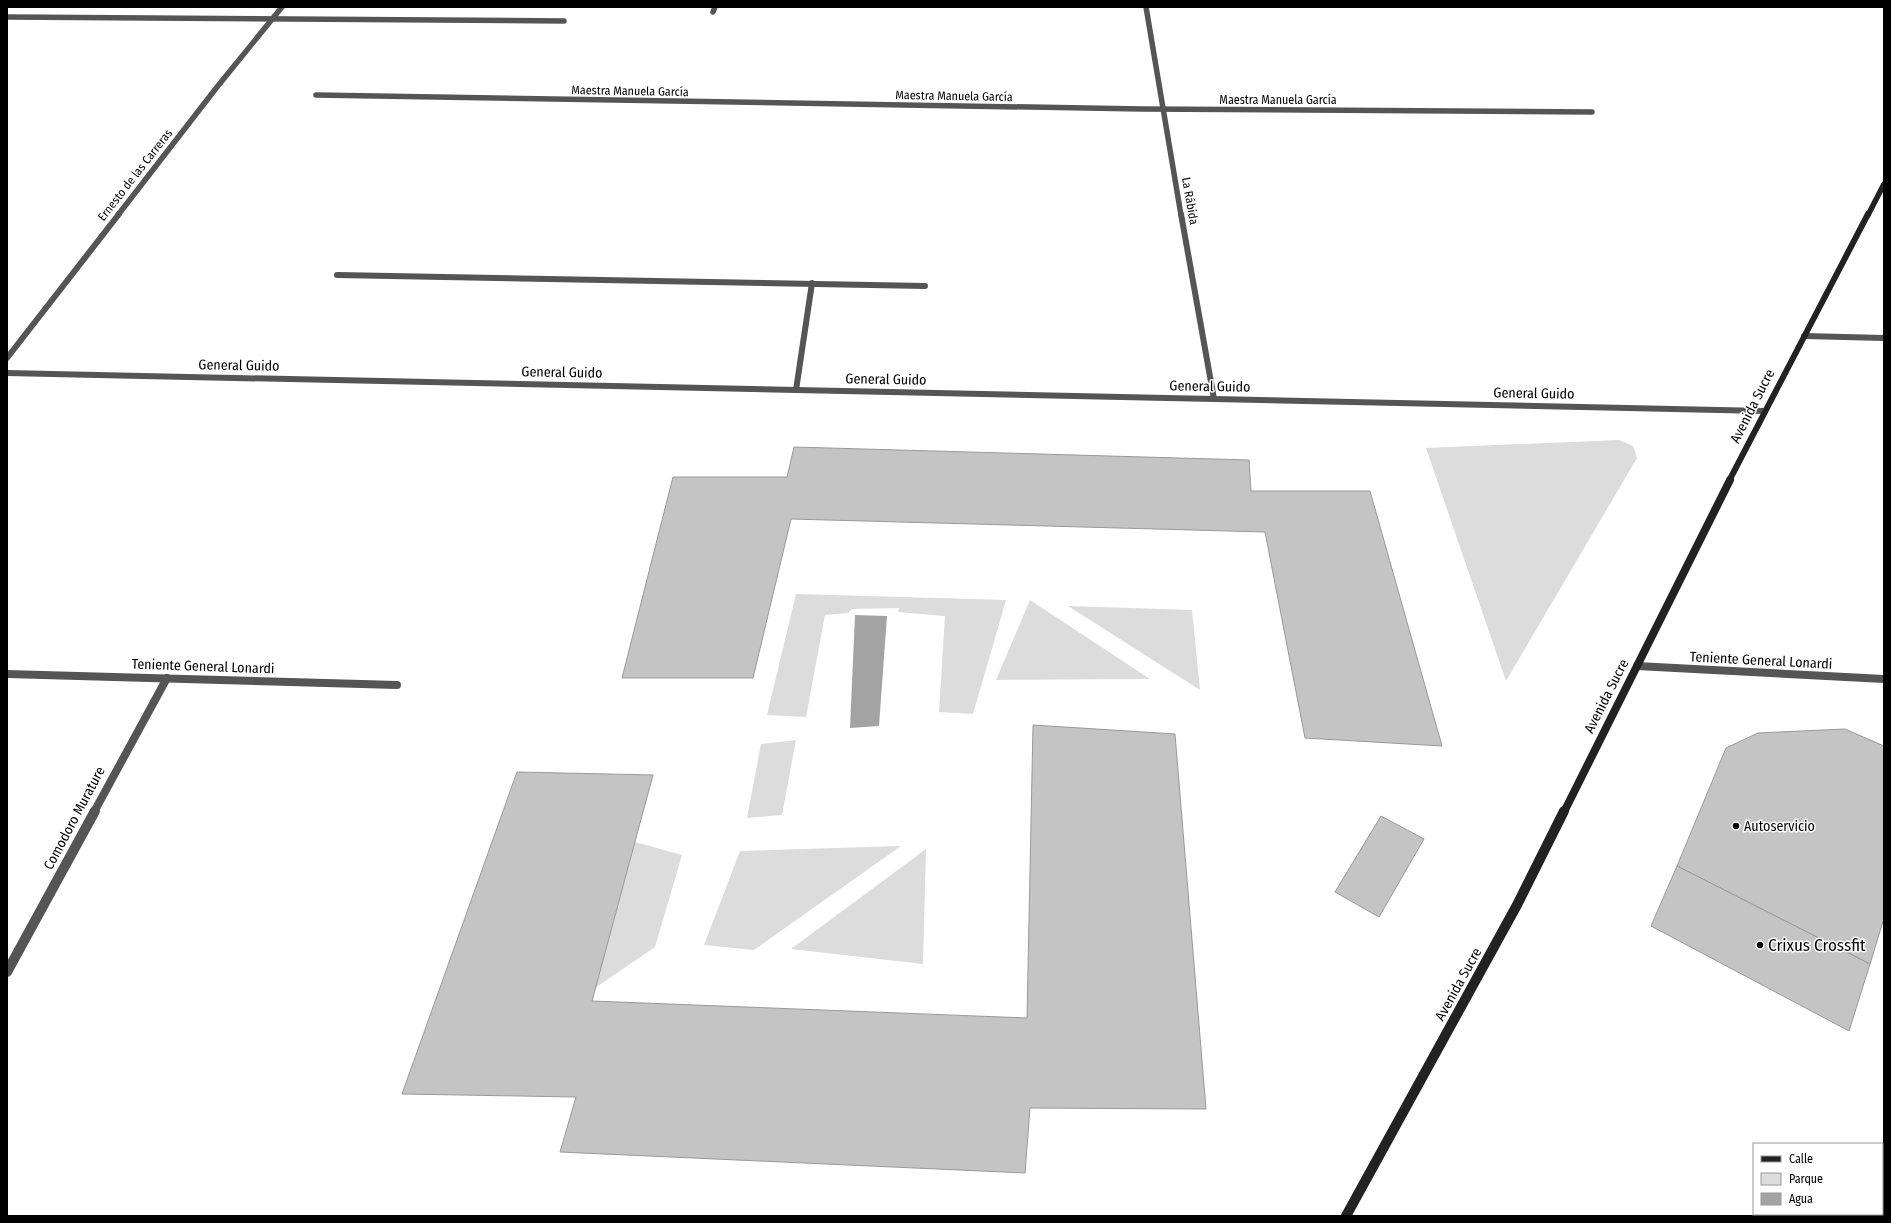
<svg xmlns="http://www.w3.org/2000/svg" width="1891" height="1223" viewBox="0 0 1891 1223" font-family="'Fira Sans Condensed',sans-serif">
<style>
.green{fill:#dcdcdc}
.water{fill:#a3a3a3}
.building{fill:#c4c4c4;stroke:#999}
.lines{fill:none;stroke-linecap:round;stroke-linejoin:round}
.service{stroke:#555;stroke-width:5.5}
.minor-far3{stroke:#555;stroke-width:5.5}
.minor-far2{stroke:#555;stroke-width:6}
.minor-far1{stroke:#555;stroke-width:8}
.minor{stroke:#555;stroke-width:10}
.secondary-far3{stroke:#222;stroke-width:5.5}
.secondary-far2{stroke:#222;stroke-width:6}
.secondary-far1{stroke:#222;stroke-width:8}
.secondary{stroke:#222;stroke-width:10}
.poi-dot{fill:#000;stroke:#fff;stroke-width:1.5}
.labels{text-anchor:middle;stroke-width:3;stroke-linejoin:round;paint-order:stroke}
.far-street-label{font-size:12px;fill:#000;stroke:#fff}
.street-label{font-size:14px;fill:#000;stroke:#fff}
.poi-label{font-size:14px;fill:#000;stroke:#fff;text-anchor:start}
.near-poi-label{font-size:17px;fill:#000;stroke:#fff;text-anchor:start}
</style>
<rect width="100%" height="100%" fill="#fff"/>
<g class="green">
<polygon points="1619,440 1633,446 1637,458 1506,681 1426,448"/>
<polygon points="796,594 1006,600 973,714 939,712 945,616 898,612 899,608 852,609 848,613 825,615 806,717 767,715"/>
<polygon points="1030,600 1150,679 996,680"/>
<polygon points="1068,606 1192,610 1200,690"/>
<polygon points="796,740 782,815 747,818 761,744"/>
<polygon points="635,842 682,855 655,947 595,988"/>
<polygon points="901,846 754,950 704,945 740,851"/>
<polygon points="926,849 923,964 791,949"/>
</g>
<polygon class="water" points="855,615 887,616 879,726 850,728"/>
<g class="building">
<polygon points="794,447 1249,460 1251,491 1370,491 1442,746 1305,738 1265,532 791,519 753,678 622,678 673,477 787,477"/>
<polygon points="1033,725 1175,734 1206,1109 1030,1108 1025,1173 560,1152 576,1097 402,1094 517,772 653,775 592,1001 1027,1018"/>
<polygon points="1845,729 1884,746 1884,918 1870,964 1677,866 1726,748 1758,733"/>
<polygon points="1381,816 1424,839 1379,917 1335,892"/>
<polygon points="1677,866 1870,964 1849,1031 1651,926"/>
</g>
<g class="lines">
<polyline class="service" points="7,17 564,21"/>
<g class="minor-far3">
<polyline points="1146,7 1181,215"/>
<polyline points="713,12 715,7"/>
<polyline points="316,95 1142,109 1592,112"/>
<polyline points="118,215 217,87 282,7"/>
</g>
<g class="minor-far2">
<polyline points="1181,214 1214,399"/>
<polyline points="337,275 925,286"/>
<polyline points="1804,336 1884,338"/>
<polyline points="7,358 119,214"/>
<polyline points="7,373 1765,411"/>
<polyline points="796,390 812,283"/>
</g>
<g class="minor-far1">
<polyline points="1637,666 1884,679"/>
<polyline points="7,674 397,685"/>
<polyline points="94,812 167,678"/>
</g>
<polyline class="minor" points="7,972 95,811"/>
<polyline class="secondary-far3" points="1868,215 1884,184"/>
<polyline class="secondary-far2" points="1729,481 1868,214"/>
<polyline class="secondary-far1" points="1564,812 1730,480"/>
<polyline class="secondary" points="1346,1216 1517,905 1564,811"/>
</g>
<g class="poi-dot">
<circle cx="1736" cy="826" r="4"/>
<circle cx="1760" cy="945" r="4"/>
</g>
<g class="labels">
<g class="far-street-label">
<text transform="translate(630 91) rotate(1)" y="4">Maestra Manuela García</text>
<text transform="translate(954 96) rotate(1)" y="4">Maestra Manuela García</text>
<text x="1278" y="104">Maestra Manuela García</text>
<text transform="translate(135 175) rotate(-52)" y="4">Ernesto de las Carreras</text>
<text transform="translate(1190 201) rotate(80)" y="4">La Rábida</text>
</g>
<g class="street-label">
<text transform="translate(239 365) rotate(1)" y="5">General Guido</text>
<text transform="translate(562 372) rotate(1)" y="5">General Guido</text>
<text transform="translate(886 379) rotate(1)" y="5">General Guido</text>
<text transform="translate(1210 386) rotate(1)" y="5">General Guido</text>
<text transform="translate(1534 393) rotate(1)" y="5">General Guido</text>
<text transform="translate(1752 406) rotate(-63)" y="5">Avenida Sucre</text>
<text transform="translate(1761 660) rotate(3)" y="5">Teniente General Lonardi</text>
<text transform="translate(203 666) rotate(2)" y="5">Teniente General Lonardi</text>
<text transform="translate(1606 696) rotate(-63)" y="5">Avenida Sucre</text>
<text transform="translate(74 818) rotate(-62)" y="5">Comodoro Murature</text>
<text transform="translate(1458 984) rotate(-61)" y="5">Avenida Sucre</text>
</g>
<g class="poi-label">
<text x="1744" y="831">Autoservicio</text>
</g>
<g class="near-poi-label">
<text x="1768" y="951">Crixus Crossfit</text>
</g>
</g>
<rect width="1891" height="1223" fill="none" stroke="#000000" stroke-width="16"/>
<rect x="1753" y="1143" width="130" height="72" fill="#ffffff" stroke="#999999"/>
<rect x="1761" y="1156" width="20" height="6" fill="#222222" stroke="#999999"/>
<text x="1789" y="1163" font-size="12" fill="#000000">Calle</text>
<rect x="1761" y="1173" width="20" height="12" fill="#dcdcdc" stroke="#999999"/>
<text x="1789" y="1183" font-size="12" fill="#000000">Parque</text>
<rect x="1761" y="1193" width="20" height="12" fill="#a3a3a3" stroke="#999999"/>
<text x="1789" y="1203" font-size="12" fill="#000000">Agua</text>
</svg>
